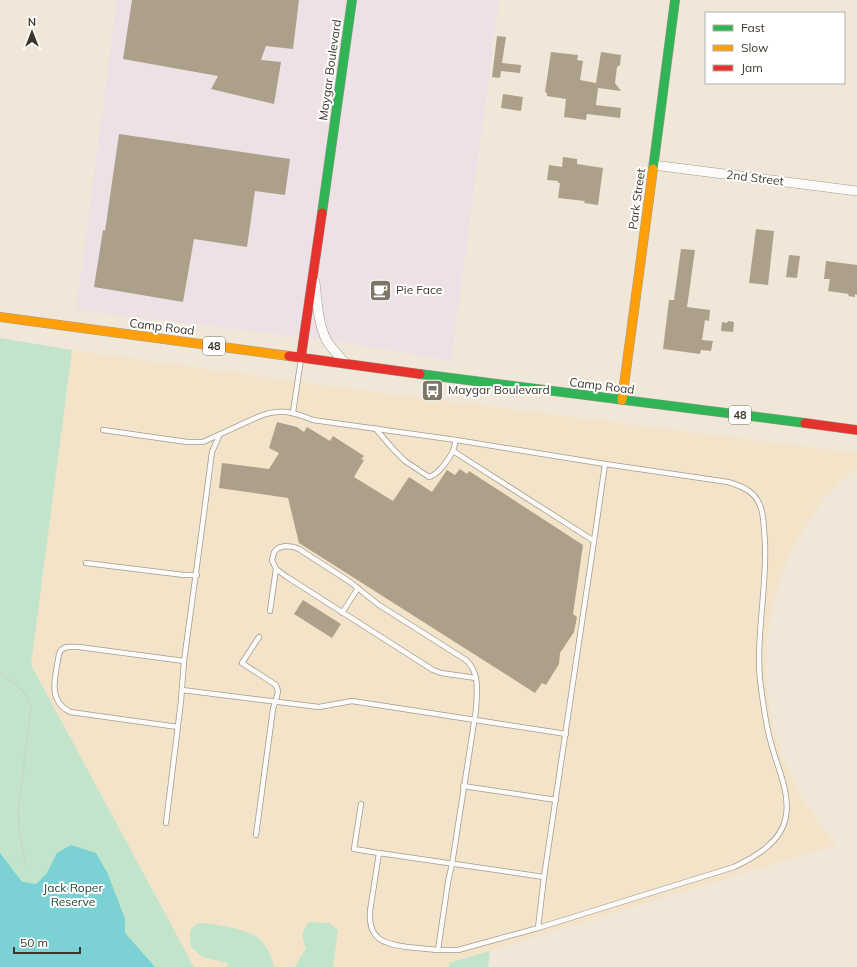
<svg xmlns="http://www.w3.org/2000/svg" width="857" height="967" viewBox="0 0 857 967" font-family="Mulish,sans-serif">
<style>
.commercial{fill:#ede1e5}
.built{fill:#f3e4c9}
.green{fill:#c1e4cb}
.water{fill:#7bd1d3}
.building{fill:#ada08a}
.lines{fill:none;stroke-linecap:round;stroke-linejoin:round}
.lane-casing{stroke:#a19b8f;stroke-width:6}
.street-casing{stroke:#a19b8f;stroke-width:10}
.fast-casing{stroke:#a19b8f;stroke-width:10}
.slow-casing{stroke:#a19b8f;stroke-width:10}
.jam-casing{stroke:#a19b8f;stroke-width:10}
.path{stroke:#cdcbc5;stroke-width:1.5;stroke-dasharray:2 2;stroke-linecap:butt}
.lane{stroke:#fdfbf9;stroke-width:4.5}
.street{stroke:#fdfbf9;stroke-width:9}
.fast{stroke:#30b455;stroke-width:9}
.slow{stroke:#ff9f0a;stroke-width:9}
.jam{stroke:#e5322d;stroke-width:9}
.labels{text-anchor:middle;stroke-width:4;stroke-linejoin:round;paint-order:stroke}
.shield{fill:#fff;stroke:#77736b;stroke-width:1}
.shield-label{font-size:11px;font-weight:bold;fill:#3d372b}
.street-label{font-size:12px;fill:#3d372b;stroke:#fff}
.poi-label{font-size:12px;fill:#3d372b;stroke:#fff;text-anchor:start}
.park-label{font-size:12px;fill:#1d4635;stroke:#fff}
</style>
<rect width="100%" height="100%" fill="#f0e7d8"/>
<polygon class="commercial" points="117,0 499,0 451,362 446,360 344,342 76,310"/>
<polygon class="built" points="72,350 329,386 857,453 857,469 842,480 823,500 808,522 789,556 780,579 773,604 768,634 766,664 768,695 770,710 773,726 782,756 802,798 818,822 837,845 449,963 449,967 194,967 31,665"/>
<g class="green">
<polygon points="0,338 72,350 31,665 194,967 0,967"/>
<path d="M 309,922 L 329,923 L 338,930 L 333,967 L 295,967 L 306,948 C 302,936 301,933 309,922 Z"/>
<path d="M 199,923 C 211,923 249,930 257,937 C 266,944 272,956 274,967 L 227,967 L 228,963 L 202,957 L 191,947 C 189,935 187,929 199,923 Z"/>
<polygon points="490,951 488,967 449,967 449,963"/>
</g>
<polygon class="water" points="71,845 96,853 107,872 125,919 125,933 155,967 0,967 0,853 22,882 36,884 47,873 57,853"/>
<g class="building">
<polygon points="132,0 299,0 293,49 266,46 261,60 281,62 274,104 211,89 218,76 123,59"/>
<polygon points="497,36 506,37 502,63 521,65 520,73 501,71 500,78 492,77"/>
<polygon points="551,52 578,55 577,60 583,61 580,80 596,83 601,52 621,55 620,65 617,67 615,83 621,91 598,88 596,105 621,108 620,118 587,114 586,120 564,117 566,99 547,96 547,93 545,92"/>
<polygon points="503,94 523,97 521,111 501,108"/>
<polygon points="119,134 290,159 285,195 255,191 247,247 194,239 183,302 94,287 103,230 105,231"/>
<polygon points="563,157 577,159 577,164 603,168 598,205 584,203 585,201 558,198 560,183 558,183 558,181 547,180 549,165 562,167"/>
<polygon points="756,229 774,231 768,285 749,283"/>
<polygon points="681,249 695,250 687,307 710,310 709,321 705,320 702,340 713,341 711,351 701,350 700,354 663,349 669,300 674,300"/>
<polygon points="789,255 800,256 797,278 786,277"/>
<polygon points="826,261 857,265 857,295 855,294 855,297 848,296 849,294 828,291 830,279 824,279"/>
<polygon points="728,321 734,322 733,332 721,331 722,322 727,323"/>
<polygon points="277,422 297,427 304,432 307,427 330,441 333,436 364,456 361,459 364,460 354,477 393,501 409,477 432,492 447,470 455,475 460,469 467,474 469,471 583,545 573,614 577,617 574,632 560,653 559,664 546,685 542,683 535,693 299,543 288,498 219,488 222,463 269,469 279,453 269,448"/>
<polygon points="303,600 341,624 332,638 294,614"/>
</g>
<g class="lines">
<defs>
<g id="lane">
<polyline points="293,412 301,359"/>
<path d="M 375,428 L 393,449 L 405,461 L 429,477 C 438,475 449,459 453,451"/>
<path d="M 103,430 L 187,442 L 203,442 L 260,416 C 281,408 293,412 313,420 L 456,440 L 453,451 L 594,541 L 544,877"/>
<polyline points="456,440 605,464 594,541"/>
<polyline points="86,563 184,575 197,575"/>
<polyline points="276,569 287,577 433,670 441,673 476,678"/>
<path d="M 270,611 L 276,569 L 272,560 L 274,552 L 278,548 L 285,546 L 294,547 L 299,549 L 350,582 L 379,605 L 466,660 C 480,672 477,692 476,710 L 452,864 L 448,882 L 438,950 C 428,949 417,948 407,947 C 383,944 368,939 370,911 L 379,853 L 544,877 L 538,928 L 458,950 L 438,950"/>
<polyline points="342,613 358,588"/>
<polyline points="182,690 319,707 352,701 566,734"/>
<path d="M 178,727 L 70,712 C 46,700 56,675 59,654 C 62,645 71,647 79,647 L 184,661"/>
<polyline points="463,786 556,800"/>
<polyline points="361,804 354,849 379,853"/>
<polyline points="166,823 181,701 184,661 203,521 212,452 219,436"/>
<polyline points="256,835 273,709 277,696 278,691 276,685 242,663 259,637"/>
<path d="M 538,928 L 734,867 C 755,857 782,842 786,816 C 790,791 777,767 771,743 C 765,723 763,701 760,680 C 756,634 767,588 765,542 C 764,532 764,521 762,512 C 758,493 745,487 728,482 L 605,464"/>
</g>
<g id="street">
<polyline points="653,165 857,191"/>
<path d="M 315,282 C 317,300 318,325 327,341 C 332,349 339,356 345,363"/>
</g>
<g id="fast">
<polyline points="653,169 675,0"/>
<polyline points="322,213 352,0"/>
<polyline points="420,374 805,423"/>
</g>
<g id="slow">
<polyline points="0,317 289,356"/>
<polyline points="622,400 653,169"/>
</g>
<g id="jam">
<polyline points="289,356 420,374"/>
<polyline points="301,357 322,213"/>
<polyline points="805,423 857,430"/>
</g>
</defs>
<use href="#lane" class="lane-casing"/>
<use href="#street" class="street-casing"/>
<use href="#fast" class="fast-casing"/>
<use href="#slow" class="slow-casing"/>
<use href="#jam" class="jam-casing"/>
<path class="path" d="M 0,674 C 14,682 26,690 31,706 L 18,812 L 20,837 L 26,864"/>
<use href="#lane" class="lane"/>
<use href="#street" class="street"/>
<use href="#fast" class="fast"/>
<use href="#slow" class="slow"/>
<use href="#jam" class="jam"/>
</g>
<defs>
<symbol id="cafe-square" viewBox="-11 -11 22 22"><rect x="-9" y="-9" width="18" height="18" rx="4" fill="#7c7568" stroke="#fff"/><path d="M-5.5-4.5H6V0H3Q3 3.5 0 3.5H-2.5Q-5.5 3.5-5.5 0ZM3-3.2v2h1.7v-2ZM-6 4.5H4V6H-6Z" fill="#fff"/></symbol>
<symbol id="bus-square" viewBox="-11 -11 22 22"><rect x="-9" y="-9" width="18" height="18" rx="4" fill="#7c7568" stroke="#fff"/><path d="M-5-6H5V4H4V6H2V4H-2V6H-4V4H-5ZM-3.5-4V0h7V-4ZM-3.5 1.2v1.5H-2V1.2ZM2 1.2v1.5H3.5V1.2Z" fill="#fff"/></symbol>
</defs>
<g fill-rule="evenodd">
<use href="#cafe-square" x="368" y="278" width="25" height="25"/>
<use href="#bus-square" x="420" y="378" width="25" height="25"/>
</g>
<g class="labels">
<g class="shield">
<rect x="203" y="337" width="22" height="18" rx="3"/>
<rect x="729" y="406" width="22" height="18" rx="3"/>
</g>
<g class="shield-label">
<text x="214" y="350">48</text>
<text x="740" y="419">48</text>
</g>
<g class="street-label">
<text transform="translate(330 70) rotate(-82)" y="4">Maygar Boulevard</text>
<text transform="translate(755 178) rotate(7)" y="4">2nd Street</text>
<text transform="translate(637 199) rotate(-82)" y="4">Park Street</text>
<text transform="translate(162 327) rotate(7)" y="4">Camp Road</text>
<text transform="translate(602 386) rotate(7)" y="4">Camp Road</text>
</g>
<g class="poi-label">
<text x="396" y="294">Pie Face</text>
<text x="448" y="394">Maygar Boulevard</text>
</g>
<g class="park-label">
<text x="73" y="892">Jack Roper<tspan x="73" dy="14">Reserve</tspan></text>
</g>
</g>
<rect x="705" y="12" width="140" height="72" fill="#ffffff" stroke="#b1afaa"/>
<rect x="713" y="25" width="20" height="6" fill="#30b455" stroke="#b1afaa"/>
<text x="741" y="32" font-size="12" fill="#3d372b">Fast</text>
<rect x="713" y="45" width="20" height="6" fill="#ff9f0a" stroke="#b1afaa"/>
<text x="741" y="52" font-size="12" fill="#3d372b">Slow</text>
<rect x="713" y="65" width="20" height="6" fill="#e5322d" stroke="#b1afaa"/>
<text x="741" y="72" font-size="12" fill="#3d372b">Jam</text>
<g transform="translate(32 32)" stroke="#ffffff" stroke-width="3" paint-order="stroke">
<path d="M0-3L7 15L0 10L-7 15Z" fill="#3d372b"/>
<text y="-6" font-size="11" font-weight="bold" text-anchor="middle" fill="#3d372b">N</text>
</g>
<path d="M14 947v6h66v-6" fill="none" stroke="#3d372b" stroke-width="2"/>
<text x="20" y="947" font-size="12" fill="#3d372b" stroke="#ffffff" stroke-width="3" paint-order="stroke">50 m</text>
</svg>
